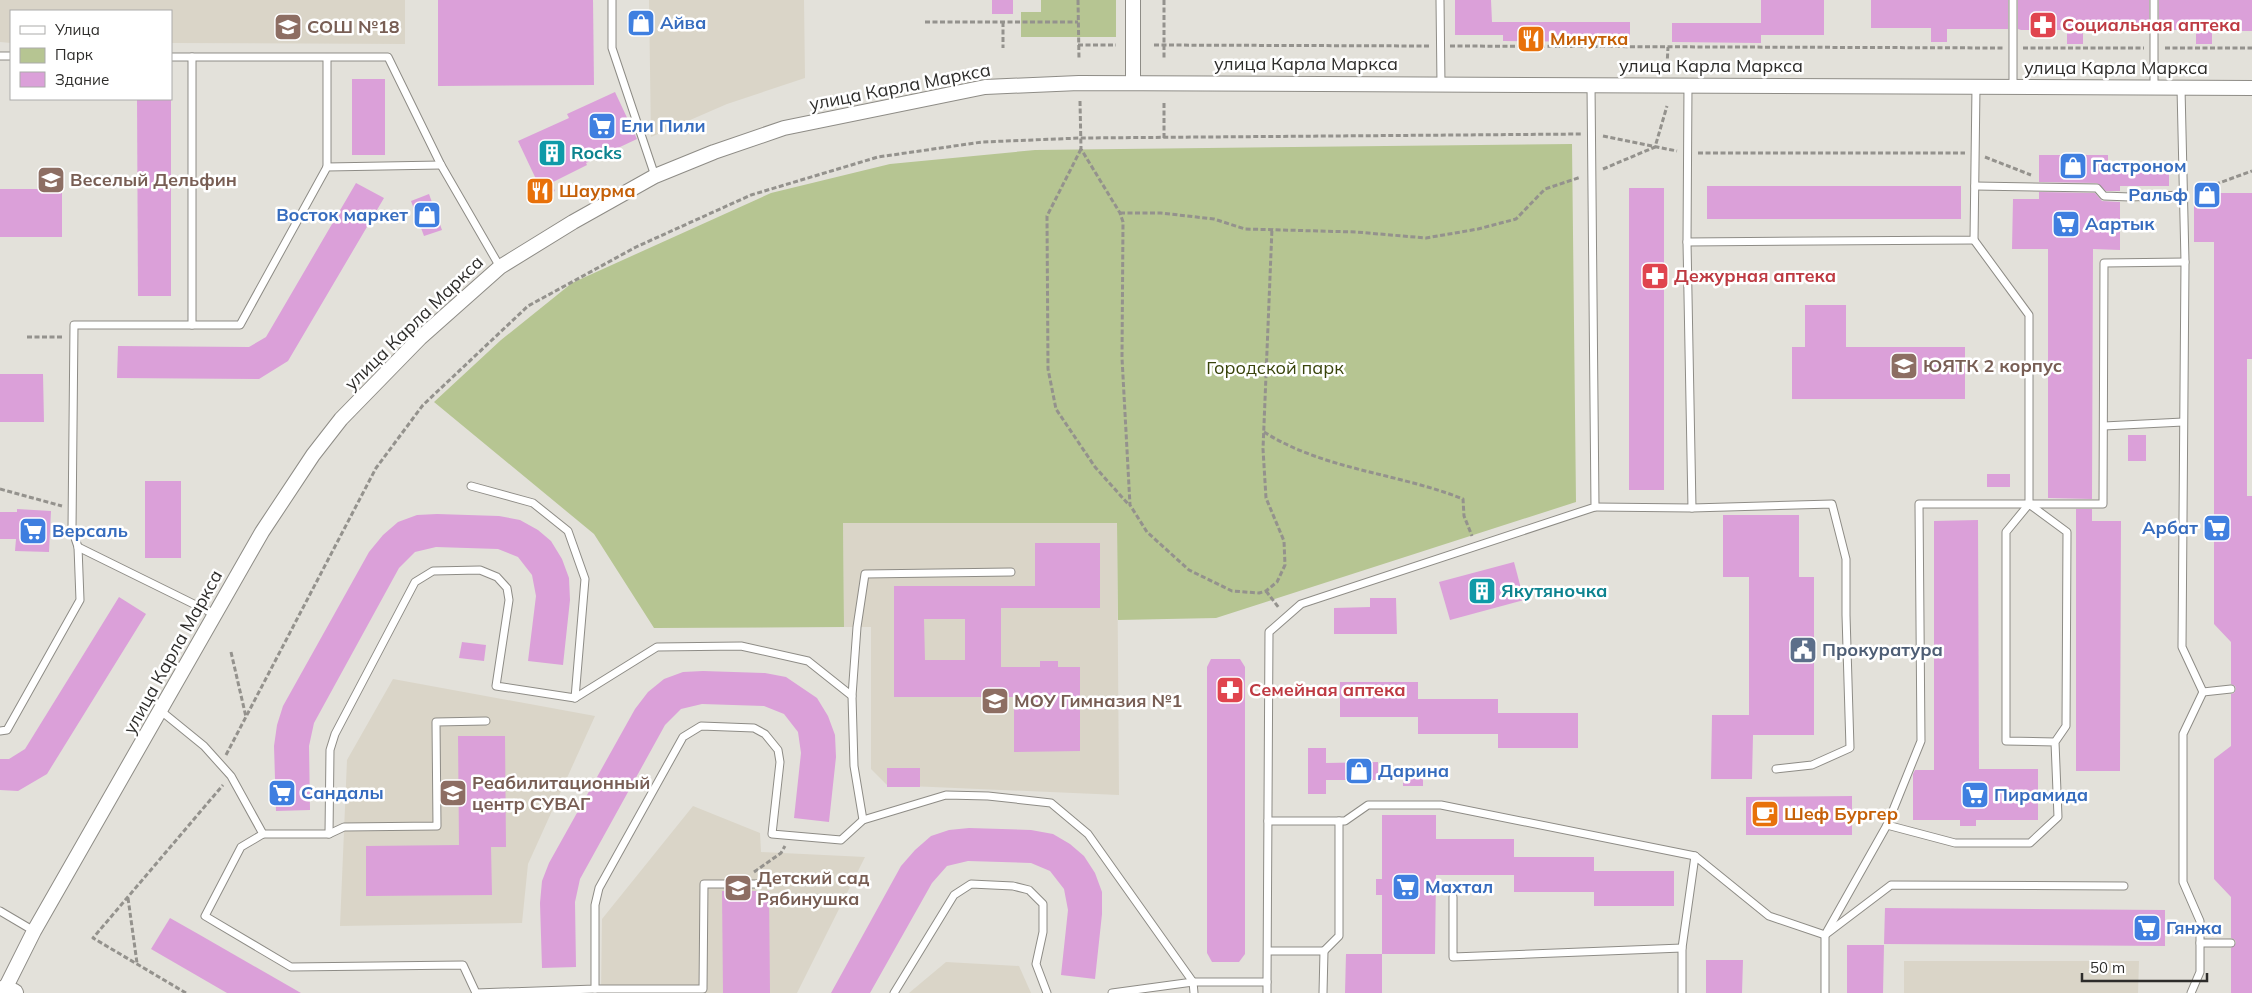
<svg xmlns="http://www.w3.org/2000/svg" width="2252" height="993" viewBox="0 0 2252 993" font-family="Mulish,sans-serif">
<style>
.built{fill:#dad5c8}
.green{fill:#b6c592}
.building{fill:#dba0d9;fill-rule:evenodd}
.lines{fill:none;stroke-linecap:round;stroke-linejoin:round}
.service-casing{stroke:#8e8c86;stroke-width:9}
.minor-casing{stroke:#8e8c86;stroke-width:16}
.tertiary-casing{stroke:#8e8c86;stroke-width:20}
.path{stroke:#94928d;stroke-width:3;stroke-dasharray:5 2.5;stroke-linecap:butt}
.service{stroke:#fff;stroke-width:7}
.minor{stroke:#fff;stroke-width:14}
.tertiary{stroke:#fff;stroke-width:18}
.labels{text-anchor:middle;stroke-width:5;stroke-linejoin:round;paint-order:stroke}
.shop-label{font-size:18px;font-weight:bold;fill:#366cbe;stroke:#fff;text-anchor:start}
.health-label{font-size:18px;font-weight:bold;fill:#be3a42;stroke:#fff;text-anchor:start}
.education-label{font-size:18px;font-weight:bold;fill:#785e54;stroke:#fff;text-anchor:start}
.food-label{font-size:18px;font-weight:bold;fill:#c56008;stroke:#fff;text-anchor:start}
.street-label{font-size:18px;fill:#2d2c2a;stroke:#fff}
.culture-label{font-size:18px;font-weight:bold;fill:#0d838f;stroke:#fff;text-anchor:start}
.park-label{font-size:18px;fill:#39440b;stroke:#fff}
.service-label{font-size:18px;font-weight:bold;fill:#4e5e75;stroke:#fff;text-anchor:start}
</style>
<rect width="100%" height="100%" fill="#e3e1da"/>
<g class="built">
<polygon points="0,0 405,0 405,44 171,43 171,11 11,11 11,43 0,42"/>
<polygon points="649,0 804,0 805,78 727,104 651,137"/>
<polygon points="843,523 1117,523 1119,795 887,785 871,769 871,627 844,627"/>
<polygon points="393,679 595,716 528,864 522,923 340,926 347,760"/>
<polygon points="693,806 760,833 761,852 865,857 797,993 601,993 602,919"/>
<polygon points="1904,961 2139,961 2138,993 1904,993"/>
<polygon points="946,962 1019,966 1031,993 909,993"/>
</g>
<g class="green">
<polygon points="1041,0 1116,0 1116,37 1021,37 1021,12 1041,12"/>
<polygon points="1572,144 1576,502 1216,618 1118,620 1117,523 843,523 844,627 654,628 594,534 434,402 501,340 572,283 771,193 890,164 1035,150"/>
</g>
<g class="building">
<polygon points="438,0 593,0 594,85 438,86"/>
<rect x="992" y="0" width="21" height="14"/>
<polygon points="1455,0 1491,0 1492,22 1630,22 1630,42 1503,41 1503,35 1455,35"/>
<polygon points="1761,0 1824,0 1824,35 1761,35 1761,43 1672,42 1672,23 1761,23"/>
<polygon points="1871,0 2008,0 2008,29 1947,29 1947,42 1931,42 1931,28 1871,28"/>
<polygon points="2018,0 2149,0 2149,31 2083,31 2083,44 2067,44 2067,30 2021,30 2018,29"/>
<polygon points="2159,0 2252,0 2252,31 2212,31 2212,44 2196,44 2196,30 2159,30"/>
<rect x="352" y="79" width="33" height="76"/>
<polygon points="615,92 637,139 586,163 587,165 551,183 555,191 544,196 518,141 569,118 567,114"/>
<polygon points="137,99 171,99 171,296 138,296"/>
<polygon points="2039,155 2108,155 2108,167 2169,166 2169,186 2120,186 2120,191 2106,191 2097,183 2039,182"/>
<polygon points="356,183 384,198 288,361 259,379 117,378 118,346 249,347 266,337"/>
<rect x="1707" y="186" width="254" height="33"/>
<rect x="1629" y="188" width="35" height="302"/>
<rect x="0" y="189" width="62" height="48"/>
<polygon points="2039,192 2095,193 2102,201 2120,202 2120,250 2093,249 2092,499 2048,498 2048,249 2012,249 2013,199 2039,199"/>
<polygon points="2194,193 2252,193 2252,359 2247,359 2247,496 2252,496 2252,993 2231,993 2231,948 2236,943 2235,940 2231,938 2231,897 2214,879 2214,759 2231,746 2231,694 2234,693 2236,689 2235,686 2231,684 2231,642 2214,624 2214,242 2194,242"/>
<polygon points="429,194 442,230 424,236 411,201"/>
<polygon points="1805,305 1846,305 1846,347 1965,347 1965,399 1792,399 1792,347 1805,347"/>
<polygon points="0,374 43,374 44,422 0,422"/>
<rect x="2128" y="435" width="18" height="26"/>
<rect x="1987" y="474" width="23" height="13"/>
<rect x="145" y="481" width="36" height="77"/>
<polygon points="17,509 51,511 49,552 15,551 16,539 0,539 0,512 17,512"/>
<polygon points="2076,509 2092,509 2092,521 2121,521 2120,771 2076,771"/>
<polygon points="437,514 499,516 520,520 538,530 551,541 562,559 569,578 570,600 563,665 528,661 536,596 532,575 518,557 498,549 436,547 415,552 399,568 314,723 309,746 310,810 276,811 274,746 277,725 283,706 369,552 383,535 398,522 417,515"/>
<polygon points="1723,515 1799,515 1799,577 1814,577 1814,735 1753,735 1752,779 1711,779 1712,715 1749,715 1749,577 1723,577"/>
<polygon points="1978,520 1979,769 2038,769 2038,820 1976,820 1976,826 1960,826 1960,820 1913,820 1913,774 1915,770 1934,770 1934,521"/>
<path d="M 1035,543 L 1100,543 L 1100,608 L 1001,608 L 1001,667 L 1040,667 L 1040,661 L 1058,661 L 1058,667 L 1080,667 L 1080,751 L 1014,752 L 1014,697 L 894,697 L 894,586 L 1035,586 ZM 924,619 L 965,619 L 965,660 L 925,660 Z"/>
<polygon points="1514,562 1524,600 1450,620 1439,582"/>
<polygon points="119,597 146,614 47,774 18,791 0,790 0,759 9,759 25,749"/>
<polygon points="1370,598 1396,598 1397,634 1334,634 1334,608 1370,607"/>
<polygon points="462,642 486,645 484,661 459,658"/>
<polygon points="1211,659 1240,659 1245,667 1245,954 1239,962 1212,962 1207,953 1207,667"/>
<polygon points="703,671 765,673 786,677 817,698 828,716 835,735 836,757 829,822 794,818 801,753 798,732 784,714 764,706 702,704 681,709 665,725 580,879 575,902 576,967 542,968 540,903 542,881 549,863 635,709 648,692 664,679 683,672"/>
<polygon points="1340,682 1418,682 1418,699 1498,699 1498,713 1578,713 1578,748 1498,748 1498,734 1418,734 1418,717 1340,717"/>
<polygon points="458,736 505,736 506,847 491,847 492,895 366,896 366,846 459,845"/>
<polygon points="1308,748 1326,748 1326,763 1378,762 1378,780 1326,780 1326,794 1308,794"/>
<rect x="887" y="768" width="33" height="19"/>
<rect x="1403" y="771" width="20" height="15"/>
<polygon points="1852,796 1852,835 1746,835 1746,797"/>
<polygon points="1382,815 1436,815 1436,839 1514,839 1514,857 1594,857 1594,871 1674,871 1674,906 1594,906 1594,892 1514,892 1514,875 1436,875 1435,954 1382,954 1382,895 1376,895 1376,879 1382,879"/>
<polygon points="969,828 1031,830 1053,834 1070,844 1084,856 1095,873 1102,892 1102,914 1095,979 1061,975 1068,910 1064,889 1050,871 1031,863 968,861 947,866 932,883 870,993 831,993 901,866 915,850 931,836 949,830"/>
<polygon points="722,891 769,891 770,993 723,993"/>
<polygon points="1885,908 2165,910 2165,946 1884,944"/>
<polygon points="170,918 200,935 301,993 227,993 151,949"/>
<polygon points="1847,945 1884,945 1883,993 1847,993"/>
<polygon points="1346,954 1382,954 1382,993 1345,993"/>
<polygon points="1706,960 1743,960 1742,993 1706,993"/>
</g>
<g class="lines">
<defs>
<g id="service">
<polyline points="612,0 612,48 655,176"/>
<polyline points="1440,0 1441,84"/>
<polyline points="0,56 11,56"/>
<polyline points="171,57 388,57 441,165 500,267"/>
<polyline points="192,57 192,325"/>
<polyline points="327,58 327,167"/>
<polyline points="2013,87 2013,0"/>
<polyline points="2154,87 2154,0"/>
<polyline points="2181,88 2185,262 2182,647 2203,692 2183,734 2183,882 2200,921 2200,943"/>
<polyline points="1975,186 2097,188 2104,196 2130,197 2184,195"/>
<polyline points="1974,240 2029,315 2029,504"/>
<polyline points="1687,242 1974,240 1976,87"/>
<polyline points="2104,426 2183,422"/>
<polyline points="1595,507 1692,508 1687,242 1688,85"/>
<polyline points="1692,508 1832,504 1846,559 1846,615 1850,748 1812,765 1776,769"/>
<polyline points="78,547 216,615"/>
<polyline points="2203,692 2231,689"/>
<polyline points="852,696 857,627 865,574 1011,572"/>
<polyline points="575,698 657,647 741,646 808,661 852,696 854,766 863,820"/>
<polyline points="161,711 204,746 231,776 263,834 329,834 344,827 437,826 436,722 486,721"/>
<polyline points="0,731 7,730 80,600 78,547 72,529 74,325 240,325 327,167 441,165"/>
<polyline points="1268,821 1345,821 1368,805 1441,805 1695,856"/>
<polyline points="1887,825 1955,843 2030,843 2058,817 2055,742 2006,741 2006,532 2029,504 2067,532 2066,726 2055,742"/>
<polyline points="263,834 241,847 205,916 291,967 463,965 476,993"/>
<polyline points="329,834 330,750 335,734 415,582 433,571 480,570 497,577 507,588 509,600 496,686 575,698 585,579 568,531 533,503 471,486"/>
<polyline points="1453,897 1453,957 1682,948"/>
<polyline points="0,911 34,931"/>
<polyline points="1268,951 1324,951 1323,993"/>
<polyline points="1324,951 1339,936 1339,821"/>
<polyline points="595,989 703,989 704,884 758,884"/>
<polyline points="476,993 595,989 595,905 599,888 683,737 701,726 754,728 765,734 778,750 780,762 772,834 841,840 863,820 946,795 988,796 1051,803 1088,834 1193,982 1194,993"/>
<polyline points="894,993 954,895 971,884 1013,886 1029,890 1043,904 1043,932 1036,964 1047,993"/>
<polyline points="1112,993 1193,982 1267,982 1269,632 1301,604 1595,507 1591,85"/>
<polyline points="1267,993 1267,982"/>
<polyline points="1682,993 1682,948 1695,856 1769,916 1825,935 1891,885 2124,886"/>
<polyline points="1825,993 1825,935 1887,825 1921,741 1919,504 2103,504 2104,263 2185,262"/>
<polyline points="2191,993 2200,972 2200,943 2231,943"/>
</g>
<g id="minor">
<polyline points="1133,82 1133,0"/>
<polyline points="3,993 34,931 262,532 313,455 341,419 420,338 500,267 573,222 655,176 714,152 784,128 985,87 1079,83 2252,88"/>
</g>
<polyline id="tertiary" points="5,989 14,993"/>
</defs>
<use href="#service" class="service-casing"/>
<use href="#minor" class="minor-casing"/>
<use href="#tertiary" class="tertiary-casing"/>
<g class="path">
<polyline points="1078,0 1079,59"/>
<polyline points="1164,0 1164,59"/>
<polyline points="925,22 1078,22"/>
<polyline points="1003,22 1003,48"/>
<polyline points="1078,45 1116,45"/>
<polyline points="1154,45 1431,46"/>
<polyline points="1450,46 2004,48"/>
<polyline points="2023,48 2144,48"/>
<polyline points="2165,48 2252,48"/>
<polyline points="1667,66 1668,47"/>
<polyline points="1080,101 1081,149 1120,213 1123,222 1122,358 1130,505 1147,532 1189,570 1232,591 1259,593 1266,591 1277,582 1285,565 1284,541 1266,498 1263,449 1272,228"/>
<polyline points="1603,136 1677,151"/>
<polyline points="1164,138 1164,103"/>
<polyline points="1081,149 1047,216 1048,369 1056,409 1095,467 1129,505"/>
<polyline points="1698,153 1965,153"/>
<polyline points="1985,157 2031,175"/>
<polyline points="1603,169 1655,147 1667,106"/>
<polyline points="2194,192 2252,171"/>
<polyline points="1120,213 1161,213 1214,219 1245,229 1356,232 1426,238 1478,229 1516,219 1545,189 1581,177"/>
<polyline points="27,337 64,337"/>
<path d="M 1264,432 C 1324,470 1398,473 1463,499 L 1464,516 L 1472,536"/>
<polyline points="0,489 62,506"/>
<polyline points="1266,591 1279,608"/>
<polyline points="231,652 246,717"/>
<polyline points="226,755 376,468 423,405 528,306 636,247 751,195 878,157 982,142 1081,138 1582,134"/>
<polyline points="754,872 781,853 785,846"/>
<polyline points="128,898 137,963"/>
<polyline points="186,993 93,938 223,785"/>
</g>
<use href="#service" class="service"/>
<use href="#minor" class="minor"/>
<use href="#tertiary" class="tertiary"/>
</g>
<defs>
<symbol id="shop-square" viewBox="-11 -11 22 22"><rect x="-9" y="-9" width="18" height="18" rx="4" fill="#3f7fe0" stroke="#fff"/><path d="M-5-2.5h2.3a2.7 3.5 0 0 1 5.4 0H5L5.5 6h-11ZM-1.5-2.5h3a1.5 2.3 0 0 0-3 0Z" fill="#fff"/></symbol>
<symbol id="pharmacy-square" viewBox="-11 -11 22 22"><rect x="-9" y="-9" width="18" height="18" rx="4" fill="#e0444e" stroke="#fff"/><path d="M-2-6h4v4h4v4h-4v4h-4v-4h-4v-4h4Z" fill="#fff"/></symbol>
<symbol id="school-square" viewBox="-11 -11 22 22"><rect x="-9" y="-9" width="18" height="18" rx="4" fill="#8d6e63" stroke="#fff"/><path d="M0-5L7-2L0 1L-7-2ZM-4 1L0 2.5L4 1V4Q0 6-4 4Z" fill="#fff"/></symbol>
<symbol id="restaurant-square" viewBox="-11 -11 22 22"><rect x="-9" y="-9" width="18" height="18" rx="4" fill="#e8710a" stroke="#fff"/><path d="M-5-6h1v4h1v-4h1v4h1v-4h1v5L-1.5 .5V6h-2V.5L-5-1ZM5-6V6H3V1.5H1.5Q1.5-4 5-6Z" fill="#fff"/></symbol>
<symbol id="supermarket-square" viewBox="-11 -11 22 22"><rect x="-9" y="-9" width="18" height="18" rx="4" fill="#3f7fe0" stroke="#fff"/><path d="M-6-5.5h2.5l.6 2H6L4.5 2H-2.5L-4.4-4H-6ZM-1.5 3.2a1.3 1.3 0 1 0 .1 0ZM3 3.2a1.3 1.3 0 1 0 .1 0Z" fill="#fff"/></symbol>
<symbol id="building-square" viewBox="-11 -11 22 22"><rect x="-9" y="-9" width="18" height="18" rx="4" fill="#0f9aa8" stroke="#fff"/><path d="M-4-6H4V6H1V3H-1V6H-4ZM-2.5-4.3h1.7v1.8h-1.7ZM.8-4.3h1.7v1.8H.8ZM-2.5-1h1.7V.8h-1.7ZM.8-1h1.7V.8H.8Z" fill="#fff"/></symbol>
<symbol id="university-square" viewBox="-11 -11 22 22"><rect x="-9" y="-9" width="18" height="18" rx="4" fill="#8d6e63" stroke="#fff"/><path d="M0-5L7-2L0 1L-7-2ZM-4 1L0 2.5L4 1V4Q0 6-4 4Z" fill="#fff"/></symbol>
<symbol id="civic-square" viewBox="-11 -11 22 22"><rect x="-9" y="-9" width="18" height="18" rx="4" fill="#5c6f8a" stroke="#fff"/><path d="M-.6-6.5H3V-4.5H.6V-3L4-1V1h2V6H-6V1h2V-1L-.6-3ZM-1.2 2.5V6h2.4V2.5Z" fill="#fff"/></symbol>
<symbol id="cafe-square" viewBox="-11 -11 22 22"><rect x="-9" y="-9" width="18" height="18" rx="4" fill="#e8710a" stroke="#fff"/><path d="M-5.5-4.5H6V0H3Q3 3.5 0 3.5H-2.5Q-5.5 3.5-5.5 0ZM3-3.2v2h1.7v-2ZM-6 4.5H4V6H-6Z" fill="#fff"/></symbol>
</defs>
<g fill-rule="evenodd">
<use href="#shop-square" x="625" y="7" width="32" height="32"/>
<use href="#pharmacy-square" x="2027" y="9" width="32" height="32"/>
<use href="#school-square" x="272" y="11" width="32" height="32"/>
<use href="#restaurant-square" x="1515" y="23" width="32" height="32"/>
<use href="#supermarket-square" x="586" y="110" width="32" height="32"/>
<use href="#building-square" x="536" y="137" width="32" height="32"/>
<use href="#shop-square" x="2057" y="150" width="32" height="32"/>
<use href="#school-square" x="35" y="164" width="32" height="32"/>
<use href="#restaurant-square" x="524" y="175" width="32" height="32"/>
<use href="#shop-square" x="2191" y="179" width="32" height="32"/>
<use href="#shop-square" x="411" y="199" width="32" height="32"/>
<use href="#supermarket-square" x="2050" y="208" width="32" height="32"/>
<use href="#pharmacy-square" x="1639" y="260" width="32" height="32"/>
<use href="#university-square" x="1888" y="350" width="32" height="32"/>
<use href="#supermarket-square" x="2201" y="512" width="32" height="32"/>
<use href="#supermarket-square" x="17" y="515" width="32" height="32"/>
<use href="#building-square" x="1466" y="575" width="32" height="32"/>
<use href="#civic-square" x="1787" y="634" width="32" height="32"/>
<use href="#pharmacy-square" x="1214" y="674" width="32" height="32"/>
<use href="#school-square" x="979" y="685" width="32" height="32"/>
<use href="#shop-square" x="1343" y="755" width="32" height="32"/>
<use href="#supermarket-square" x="266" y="777" width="32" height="32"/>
<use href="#school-square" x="437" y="777" width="32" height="32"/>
<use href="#supermarket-square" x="1959" y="779" width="32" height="32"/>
<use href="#cafe-square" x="1749" y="798" width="32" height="32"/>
<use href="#supermarket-square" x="1390" y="871" width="32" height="32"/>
<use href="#school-square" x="722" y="872" width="32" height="32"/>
<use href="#supermarket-square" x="2131" y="912" width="32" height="32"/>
</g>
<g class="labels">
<g class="shop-label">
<text x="660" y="29">Айва</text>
<text x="621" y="132">Ели Пили</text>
<text x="2092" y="172">Гастроном</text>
<text x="2188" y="201" text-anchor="end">Ральф</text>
<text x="408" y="221" text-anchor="end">Восток маркет</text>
<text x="2085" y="230">Аартык</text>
<text x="2198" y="534" text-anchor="end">Арбат</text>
<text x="52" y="537">Версаль</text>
<text x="1378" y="777">Дарина</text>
<text x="301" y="799">Сандалы</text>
<text x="1994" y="801">Пирамида</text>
<text x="1425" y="893">Махтал</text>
<text x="2166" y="934">Гянжа</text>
</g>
<g class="health-label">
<text x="2062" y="31">Социальная аптека</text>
<text x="1674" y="282">Дежурная аптека</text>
<text x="1249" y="696">Семейная аптека</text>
</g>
<g class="education-label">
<text x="307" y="33">СОШ №18</text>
<text x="70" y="186">Веселый Дельфин</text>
<text x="1923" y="372">ЮЯТК 2 корпус</text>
<text x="1014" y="707">МОУ Гимназия №1</text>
<text x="472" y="789">Реабилитационный<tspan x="472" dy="21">центр СУВАГ</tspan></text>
<text x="757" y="884">Детский сад<tspan x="757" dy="21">Рябинушка</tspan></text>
</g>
<g class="food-label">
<text x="1550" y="45">Минутка</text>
<text x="559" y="197">Шаурма</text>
<text x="1784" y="820">Шеф Бургер</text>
</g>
<g class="street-label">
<text x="1306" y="70">улица Карла Маркса</text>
<text x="1711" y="72">улица Карла Маркса</text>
<text x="2116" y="74">улица Карла Маркса</text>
<text transform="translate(900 87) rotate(-11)" y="6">улица Карла Маркса</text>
<text transform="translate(414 323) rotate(-44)" y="6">улица Карла Маркса</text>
<text transform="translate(173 652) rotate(-61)" y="6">улица Карла Маркса</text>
</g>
<g class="culture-label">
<text x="571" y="159">Rocks</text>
<text x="1501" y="597">Якутяночка</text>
</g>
<g class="park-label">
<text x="1275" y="374">Городской парк</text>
</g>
<g class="service-label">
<text x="1822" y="656">Прокуратура</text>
</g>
</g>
<rect x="10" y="10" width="162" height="90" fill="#ffffff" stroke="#ababaa"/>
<rect x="20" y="26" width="25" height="8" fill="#ffffff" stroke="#ababaa"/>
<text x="55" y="35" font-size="15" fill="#2d2c2a">Улица</text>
<rect x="20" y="48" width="25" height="15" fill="#b6c592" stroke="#ababaa"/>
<text x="55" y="60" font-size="15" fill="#2d2c2a">Парк</text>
<rect x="20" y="72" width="25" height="15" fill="#dba0d9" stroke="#ababaa"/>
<text x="55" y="85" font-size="15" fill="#2d2c2a">Здание</text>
<path d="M2082 973v8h125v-8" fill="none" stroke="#2d2c2a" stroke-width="2.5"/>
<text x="2090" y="973" font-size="15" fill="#2d2c2a" stroke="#ffffff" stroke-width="4" paint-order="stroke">50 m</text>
</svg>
